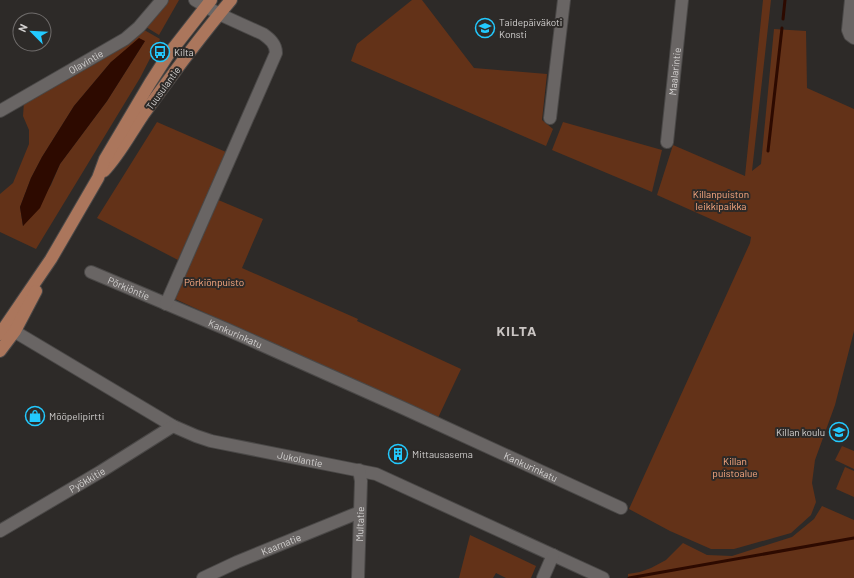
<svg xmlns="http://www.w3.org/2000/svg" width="854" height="578" viewBox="0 0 854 578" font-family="Barlow,sans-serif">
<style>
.green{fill:#633218;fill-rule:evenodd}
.water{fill:#2d0a00}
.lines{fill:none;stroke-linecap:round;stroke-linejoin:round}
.stream{stroke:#2d0a00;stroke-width:3}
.minor-casing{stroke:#4a4847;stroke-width:14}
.major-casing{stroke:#4a4847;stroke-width:14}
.minor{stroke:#696564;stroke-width:12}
.major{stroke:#ab765c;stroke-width:12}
.labels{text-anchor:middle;stroke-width:4;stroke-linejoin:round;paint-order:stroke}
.poi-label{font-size:10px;fill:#d4d2d1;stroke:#2d2a28;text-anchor:start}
.street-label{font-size:10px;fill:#d4d2d1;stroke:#2d2a28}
.park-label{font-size:10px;fill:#fbaa82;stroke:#2d2a28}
.district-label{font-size:14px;font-weight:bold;letter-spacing:1px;fill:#cac5c3;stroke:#2d2a28}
</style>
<rect width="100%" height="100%" fill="#2d2a28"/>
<g class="green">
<polygon points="164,0 179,0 159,35 146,27"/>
<polygon points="412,0 422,0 474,68 547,74 542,120 553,129 546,146 351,61 357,44"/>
<polygon points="763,0 771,0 752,171 761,164 774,29 806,31 807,88 854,109 854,331 835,405 815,460 812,483 816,502 811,515 791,533 734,549 711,549 670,531 629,509 750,243 751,237 657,195 673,145 745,176"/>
<path d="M 139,27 L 160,39 L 140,78 L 36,249 L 0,232 L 0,194 L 13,183 L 29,144 L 29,130 L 23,116 L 24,102 ZM 145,41 L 107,101 L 60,164 L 51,185 L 23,226 L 20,207 L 31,178 L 42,157 L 74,106 L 111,62 Z"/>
<polygon points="157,122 226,152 178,260 97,218"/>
<polygon points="563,122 662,150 652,192 552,150"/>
<polygon points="216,199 263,219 242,268 358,319 357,321 461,369 437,420 173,298"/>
<polygon points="842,446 854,451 854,469 835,460"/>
<polygon points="845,467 854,471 854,497 836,489"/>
<polygon points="822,506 854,520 854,578 628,578 628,574 640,572 651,568 666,560 683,543 707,555 732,556 792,537 814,519"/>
<polygon points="470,535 536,566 531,578 506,578 496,573 493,578 459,578"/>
</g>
<polygon class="water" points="139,38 145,41 107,101 60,164 40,208 23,226 20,207 31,178 42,157 74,106 111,62"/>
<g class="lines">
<g class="stream">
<polyline points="783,19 785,0"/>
<polyline points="768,151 782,28"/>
<polyline points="629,578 854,538"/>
</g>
<defs>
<g id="minor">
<polyline points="851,0 848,30 850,35 854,38"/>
<path id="s1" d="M 0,111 L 125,39 L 139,27 L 162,0"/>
<polyline points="550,118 564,0"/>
<path id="s2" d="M 667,142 L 682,0"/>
<path id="s3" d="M 91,272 L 226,329 L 403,408 L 621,508"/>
<path d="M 166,304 L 276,53 C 276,44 270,39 263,34 L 219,14 L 195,0"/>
<path id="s4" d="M 7,327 L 173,426 L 196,436 L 211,441 L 376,474 L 603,578"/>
<path id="s5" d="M 0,531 L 100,472 L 173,426"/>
<path id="s6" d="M 203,578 L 237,562 L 360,512"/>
<path id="s7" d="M 358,578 L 361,481 L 359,470"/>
<polyline points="543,578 553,555"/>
</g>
<g id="major">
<path d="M 104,171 C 120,154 130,134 143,115 C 171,76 200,37 231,0"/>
<polyline points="0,334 51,259 98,178 105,159 150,83 168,55 211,0"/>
<polyline points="0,351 15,331 36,291"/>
</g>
</defs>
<use href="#minor" class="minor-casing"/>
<use href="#major" class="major-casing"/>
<use href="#minor" class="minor"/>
<use href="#major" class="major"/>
</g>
<defs>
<symbol id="school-ring" viewBox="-11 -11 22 22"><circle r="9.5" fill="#2d2a28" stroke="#23c9fe" stroke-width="1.5"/><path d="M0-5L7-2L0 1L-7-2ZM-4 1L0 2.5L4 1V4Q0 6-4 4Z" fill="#23c9fe"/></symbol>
<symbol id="bus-ring" viewBox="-11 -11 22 22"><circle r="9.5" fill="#2d2a28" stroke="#23c9fe" stroke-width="1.5"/><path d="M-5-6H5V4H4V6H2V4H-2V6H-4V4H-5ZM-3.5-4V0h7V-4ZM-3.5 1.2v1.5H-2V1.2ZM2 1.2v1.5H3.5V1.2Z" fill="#23c9fe"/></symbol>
<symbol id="shop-ring" viewBox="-11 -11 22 22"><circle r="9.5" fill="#2d2a28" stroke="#23c9fe" stroke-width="1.5"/><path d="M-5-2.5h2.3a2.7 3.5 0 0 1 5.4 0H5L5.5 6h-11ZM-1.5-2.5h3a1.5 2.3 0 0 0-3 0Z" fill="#23c9fe"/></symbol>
<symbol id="building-ring" viewBox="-11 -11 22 22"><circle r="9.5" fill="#2d2a28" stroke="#23c9fe" stroke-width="1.5"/><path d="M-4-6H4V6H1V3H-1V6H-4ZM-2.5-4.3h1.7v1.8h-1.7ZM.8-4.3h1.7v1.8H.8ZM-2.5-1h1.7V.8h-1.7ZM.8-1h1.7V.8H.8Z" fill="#23c9fe"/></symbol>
</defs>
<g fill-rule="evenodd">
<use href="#school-ring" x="474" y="17" width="22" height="22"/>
<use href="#bus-ring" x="149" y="41" width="22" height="22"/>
<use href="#shop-ring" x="24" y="405" width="22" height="22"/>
<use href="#school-ring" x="828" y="421" width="22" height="22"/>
<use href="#building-ring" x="387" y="443" width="22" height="22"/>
</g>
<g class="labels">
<g class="poi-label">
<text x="499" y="26">Taidepäiväkoti<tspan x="499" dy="12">Konsti</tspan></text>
<text x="174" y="56">Kilta</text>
<text x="49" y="420">Mööpelipirtti</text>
<text x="825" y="436" text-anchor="end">Killan koulu</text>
<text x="412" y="458">Mittausasema</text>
</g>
<g class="street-label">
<text dy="4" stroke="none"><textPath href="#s1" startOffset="99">Olavintie</textPath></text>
<text dy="4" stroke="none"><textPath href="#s2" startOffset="71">Maalarintie</textPath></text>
<text transform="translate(163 88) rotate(-54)" y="4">Tuusulantie</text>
<text dy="4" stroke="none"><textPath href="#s3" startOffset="41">Pörkiöntie</textPath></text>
<text dy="4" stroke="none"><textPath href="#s3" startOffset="157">Kankurinkatu</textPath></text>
<text dy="4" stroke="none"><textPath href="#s4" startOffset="325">Jukolantie</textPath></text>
<text dy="4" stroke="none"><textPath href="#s3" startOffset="481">Kankurinkatu</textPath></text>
<text dy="4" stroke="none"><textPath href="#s5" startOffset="101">Pyökkitie</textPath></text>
<text dy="4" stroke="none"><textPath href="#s7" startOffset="54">Multatie</textPath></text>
<text dy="4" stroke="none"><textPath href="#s6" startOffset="85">Kaarnatie</textPath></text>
</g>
<g class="park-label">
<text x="721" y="198">Killanpuiston<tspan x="721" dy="12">leikkipaikka</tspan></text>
<text x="214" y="286">Pörkiönpuisto</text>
<text x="735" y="465">Killan<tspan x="735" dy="12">puistoalue</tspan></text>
</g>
<g class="district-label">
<text x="517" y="336">KILTA</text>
</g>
</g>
<g transform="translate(32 32) rotate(294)"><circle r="19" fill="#2d2a28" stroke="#706d6c"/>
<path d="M0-3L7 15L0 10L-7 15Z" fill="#23c9fe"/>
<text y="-6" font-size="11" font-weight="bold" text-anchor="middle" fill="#d4d2d1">N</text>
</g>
</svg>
